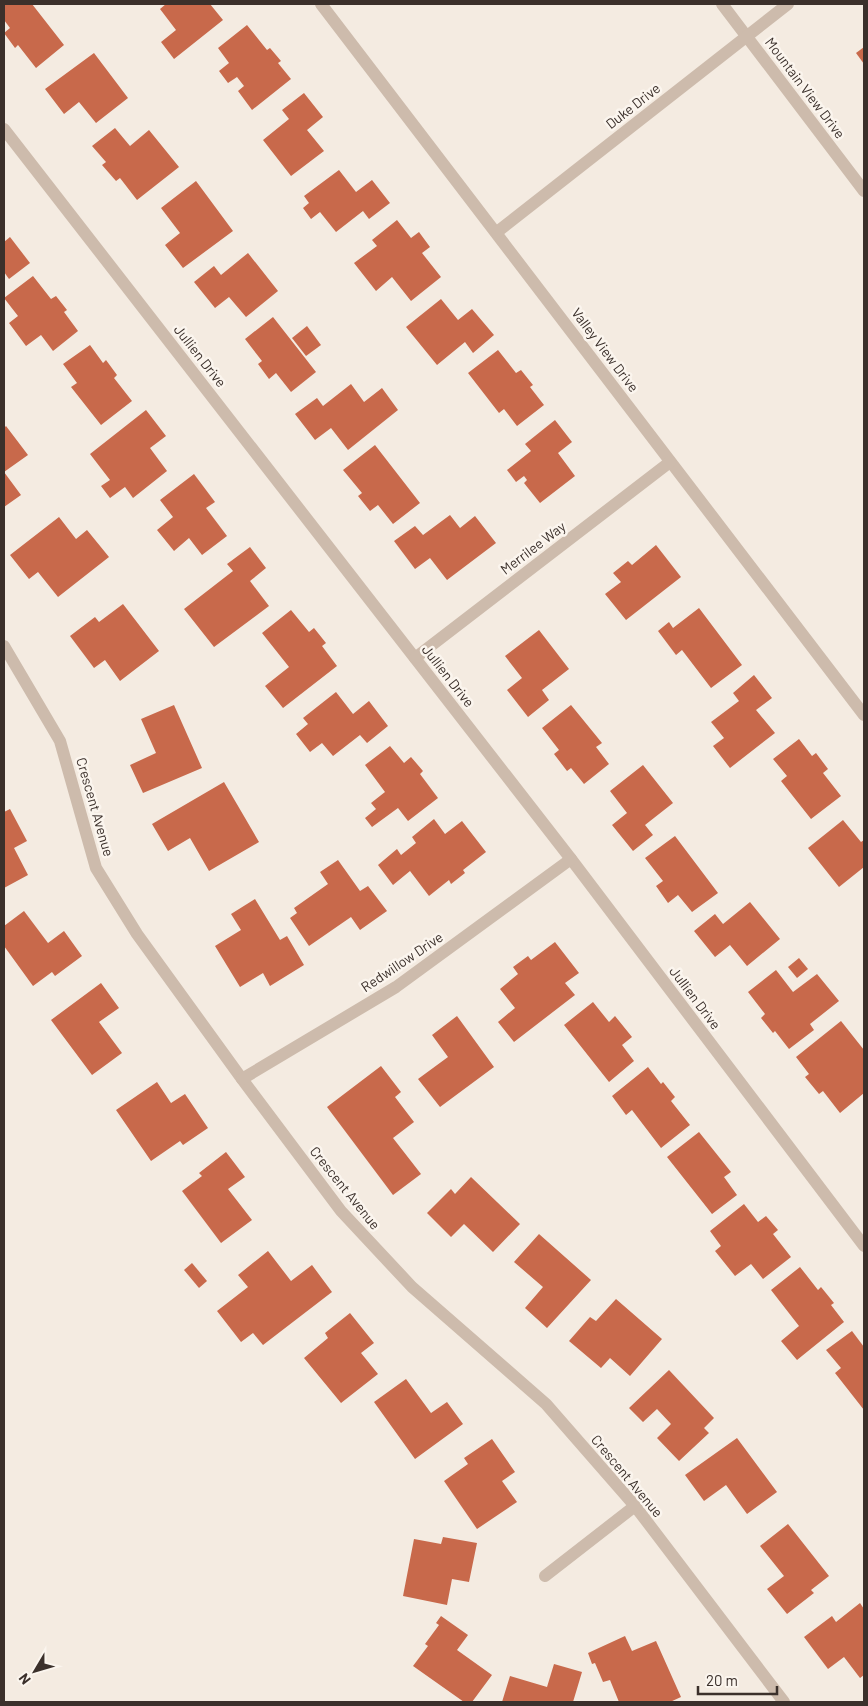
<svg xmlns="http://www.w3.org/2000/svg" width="868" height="1706" viewBox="0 0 868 1706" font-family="Barlow,sans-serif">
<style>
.building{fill:#c8694b}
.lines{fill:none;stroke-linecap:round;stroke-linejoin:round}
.minor{stroke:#cdbbac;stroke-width:12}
.labels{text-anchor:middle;stroke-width:5;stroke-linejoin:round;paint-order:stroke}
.street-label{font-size:14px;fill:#3b302b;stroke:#fbf5ee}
</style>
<rect width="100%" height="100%" fill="#f4ebe1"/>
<g class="building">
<polygon points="5,4 32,4 64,45 36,68 18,45 15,48 4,33 10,28 4,20"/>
<polygon points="166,4 210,4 223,20 174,59 161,42 176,30 160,9"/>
<polygon points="247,25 267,50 270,48 281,61 278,63 291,79 252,110 238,91 244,86 237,77 228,83 219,71 229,63 218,48"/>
<polygon points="864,47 864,64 856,53"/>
<polygon points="94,53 128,98 96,123 79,102 64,114 45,89"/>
<polygon points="304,93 323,117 307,130 324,151 291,176 263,140 289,119 282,110"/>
<polygon points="115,128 130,146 149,130 179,167 137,200 120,178 116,181 102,165 106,162 92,146"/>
<polygon points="339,170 356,192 372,180 390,203 369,219 363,211 336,232 320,212 311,219 303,208 309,203 304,196"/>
<polygon points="196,181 233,231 183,268 165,245 180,233 161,208"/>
<polygon points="397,220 411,238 419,232 430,247 422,253 441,277 411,301 392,277 376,291 354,263 377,246 372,240"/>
<polygon points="10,237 30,263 9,279 4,272 4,242"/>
<polygon points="248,253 278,291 246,317 229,297 215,308 194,282 214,266 221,275"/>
<polygon points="33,276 51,299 56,296 67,310 64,312 78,331 53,351 41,335 26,346 9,323 18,316 4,298"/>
<polygon points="441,299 458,320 472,309 494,335 473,353 465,342 437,365 406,327"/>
<polygon points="273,317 316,372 291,392 276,373 269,379 258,364 262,361 245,339"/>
<polygon points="307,326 321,345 306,356 292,338"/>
<polygon points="90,345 103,363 106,360 117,375 114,378 132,401 101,425 71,387 77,383 63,364"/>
<polygon points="498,350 516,373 521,370 533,385 530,387 544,405 517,426 504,409 499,413 468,373"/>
<polygon points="351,384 364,402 382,388 398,410 348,450 331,428 315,440 295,414 317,398 323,406"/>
<polygon points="146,410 166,436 150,448 167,471 133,498 125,487 110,498 101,486 110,480 90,454"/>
<polygon points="555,420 572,442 558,453 575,476 540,503 524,483 527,480 524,476 516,482 507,470 531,451 525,444"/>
<polygon points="6,426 28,455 4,472 21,495 4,507 4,428"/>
<polygon points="375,445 420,503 393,524 378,505 370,511 358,496 362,493 343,470"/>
<polygon points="194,474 215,502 206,508 227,536 202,555 189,538 174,551 157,530 173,517 160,500"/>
<polygon points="450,515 460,528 475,516 496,543 447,580 430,558 415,569 394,541 415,526 423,535"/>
<polygon points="59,517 76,539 87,530 109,557 58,597 38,572 29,579 10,555"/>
<polygon points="656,545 681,577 626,620 605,594 621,582 613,573 628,561 632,565"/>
<polygon points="250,547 266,568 250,581 269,606 214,647 184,609 233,571 227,564"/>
<polygon points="123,604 159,651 120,681 105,660 94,668 70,636 95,617 99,622"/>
<polygon points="699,608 742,665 711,688 682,650 676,655 658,631 669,622 673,628"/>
<polygon points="291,610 309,632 314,628 326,643 322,646 337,666 283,708 265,686 289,667 262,633"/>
<polygon points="539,630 569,669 542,690 549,700 528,717 507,690 522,678 505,656"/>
<polygon points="754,675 772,698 756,710 775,733 730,768 713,746 724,738 711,722 739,701 733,693"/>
<polygon points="336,692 353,714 369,701 388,726 367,743 360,735 333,756 322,743 310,752 296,734 308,724 303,718"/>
<polygon points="174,705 202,768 143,793 130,765 156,753 141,719"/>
<polygon points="571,705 602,743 596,747 609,764 584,784 571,768 567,771 554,754 559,750 542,728"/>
<polygon points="799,739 812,756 816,753 828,769 823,773 841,796 811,819 781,781 787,776 773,759"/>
<polygon points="390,746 404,763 411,757 423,771 420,774 438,798 408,821 398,808 372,827 365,818 376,809 371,803 385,792 365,765"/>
<polygon points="643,765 673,803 645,825 653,835 633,851 612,825 627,813 610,791"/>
<polygon points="224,782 259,842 209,871 190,838 168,851 152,824"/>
<polygon points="10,809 27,841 14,848 28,875 4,888 4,812"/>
<polygon points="434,819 445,834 462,821 486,852 463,870 465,873 451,884 449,880 429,896 410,871 393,885 378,865 397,849 401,855 416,843 412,837"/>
<polygon points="843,820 861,842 864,840 864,867 839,887 808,848"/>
<polygon points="675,836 718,893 692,912 678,895 668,903 656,886 663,881 645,858"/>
<polygon points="338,860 360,891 368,886 387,911 360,930 351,917 309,946 290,918 297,913 294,908 328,884 320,872"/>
<polygon points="255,899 280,940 287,936 304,965 270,986 263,973 240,987 215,946 241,930 231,914"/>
<polygon points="750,902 780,939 747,966 730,945 715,957 694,931 715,914 723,924"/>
<polygon points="24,911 48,943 64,931 82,956 55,976 52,972 33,986 4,946 4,926"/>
<polygon points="555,942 579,973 565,983 575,995 514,1042 498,1022 515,1008 500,989 518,974 513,967 528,956 531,960"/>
<polygon points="799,958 808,969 797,978 788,967"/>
<polygon points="776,970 793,992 817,974 839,1001 810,1024 814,1030 789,1049 775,1031 773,1033 761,1018 765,1014 748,992"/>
<polygon points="101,983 119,1008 99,1022 122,1053 92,1075 51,1020"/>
<polygon points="593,1002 609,1022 615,1016 632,1037 622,1045 634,1061 609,1082 564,1025"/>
<polygon points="457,1016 494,1067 440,1107 418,1079 448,1057 432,1035"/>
<polygon points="841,1021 864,1050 864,1093 840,1113 823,1091 819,1094 805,1077 809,1074 796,1057"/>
<polygon points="381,1066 401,1092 395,1097 414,1122 393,1138 421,1174 393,1195 327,1107"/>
<polygon points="648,1067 661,1084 663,1082 675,1097 671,1101 690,1125 661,1148 632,1110 626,1115 612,1096"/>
<polygon points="157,1082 171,1103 185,1094 208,1128 183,1145 180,1141 151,1161 116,1110"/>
<polygon points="699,1132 731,1172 724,1177 737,1195 712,1214 667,1157"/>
<polygon points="226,1152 245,1177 228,1189 252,1220 221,1243 182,1191 202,1176 199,1173"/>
<polygon points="471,1177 520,1224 493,1252 464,1224 451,1237 427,1213 451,1189 455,1194"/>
<polygon points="744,1204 758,1222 766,1216 778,1230 773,1234 791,1257 763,1279 751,1264 735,1276 715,1251 721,1246 710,1231"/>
<polygon points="539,1234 591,1280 547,1328 525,1308 543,1287 514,1262"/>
<polygon points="268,1251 291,1281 312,1265 332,1292 263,1345 253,1333 241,1342 217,1311 248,1287 238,1275"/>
<polygon points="192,1263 207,1281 199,1288 184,1270"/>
<polygon points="800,1267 818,1290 821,1287 834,1303 831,1305 844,1322 797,1360 781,1341 799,1326 771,1290"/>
<polygon points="616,1299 662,1339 630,1376 610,1358 601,1368 569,1341 590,1317 596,1321"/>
<polygon points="350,1313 374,1343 361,1353 378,1374 341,1403 304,1358 328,1338 325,1333"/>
<polygon points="852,1331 864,1347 864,1410 835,1373 841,1368 826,1350"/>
<polygon points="669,1370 714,1418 704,1428 709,1433 679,1461 657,1438 671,1424 657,1409 643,1422 629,1408"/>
<polygon points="406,1379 431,1413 447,1402 463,1424 415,1459 374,1402"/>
<polygon points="737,1438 777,1492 747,1514 726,1485 704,1501 685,1475"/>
<polygon points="492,1439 515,1472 502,1481 517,1502 477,1529 444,1481 468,1464 464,1458"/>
<polygon points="788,1524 829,1576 811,1590 814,1593 787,1614 767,1589 784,1576 760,1546"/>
<polygon points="443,1537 477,1543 469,1582 452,1579 447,1605 403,1596 414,1539 441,1544"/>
<polygon points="860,1603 864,1609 864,1675 860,1678 844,1657 828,1669 804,1637 832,1616 836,1622"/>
<polygon points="441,1616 468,1635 457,1650 492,1675 472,1702 464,1702 413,1666 428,1646 425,1644 439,1625 436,1623"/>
<polygon points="625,1636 632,1651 656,1641 681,1697 670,1702 619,1702 610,1680 603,1682 595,1663 592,1664 588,1653"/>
<polygon points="554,1664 582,1672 573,1702 502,1702 510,1676 547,1687"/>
</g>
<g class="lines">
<g class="minor">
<polyline points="321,4 864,715"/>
<polyline points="722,4 864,191"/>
<polyline points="4,129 571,859 864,1246"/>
<polyline points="497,232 788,4"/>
<polyline points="4,646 60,741 96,868 137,934 242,1079 341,1211 412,1287 546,1404 635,1506 784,1702"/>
<polyline points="415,658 670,462"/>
<polyline points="242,1079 396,987 571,859"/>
<polyline points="545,1576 635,1506"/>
</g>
</g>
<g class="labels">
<g class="street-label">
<text transform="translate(805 88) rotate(53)" y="5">Mountain View Drive</text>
<text transform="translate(633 106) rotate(-38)" y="5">Duke Drive</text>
<text transform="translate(605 350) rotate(53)" y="5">Valley View Drive</text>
<text transform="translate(200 356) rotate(52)" y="5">Jullien Drive</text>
<text transform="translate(533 548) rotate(-37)" y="5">Merrilee Way</text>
<text transform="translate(448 676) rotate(52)" y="5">Jullien Drive</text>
<text transform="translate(95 807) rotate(74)" y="5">Crescent Avenue</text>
<text transform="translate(402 962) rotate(-34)" y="5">Redwillow Drive</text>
<text transform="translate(695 998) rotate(53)" y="5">Jullien Drive</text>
<text transform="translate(345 1188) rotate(51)" y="5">Crescent Avenue</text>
<text transform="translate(627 1476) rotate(50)" y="5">Crescent Avenue</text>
</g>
</g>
<rect width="868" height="1706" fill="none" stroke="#3b302b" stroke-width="10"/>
<g transform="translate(35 1671) rotate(232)" stroke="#fbf5ee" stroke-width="4" paint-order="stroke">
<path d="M0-4L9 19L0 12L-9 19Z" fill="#3b302b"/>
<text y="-8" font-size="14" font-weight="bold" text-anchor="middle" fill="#3b302b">N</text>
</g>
<path d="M698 1686v8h79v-8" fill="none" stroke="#3b302b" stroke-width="2.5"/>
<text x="706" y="1686" font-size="15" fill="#3b302b" stroke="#fbf5ee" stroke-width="4" paint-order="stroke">20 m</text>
</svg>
